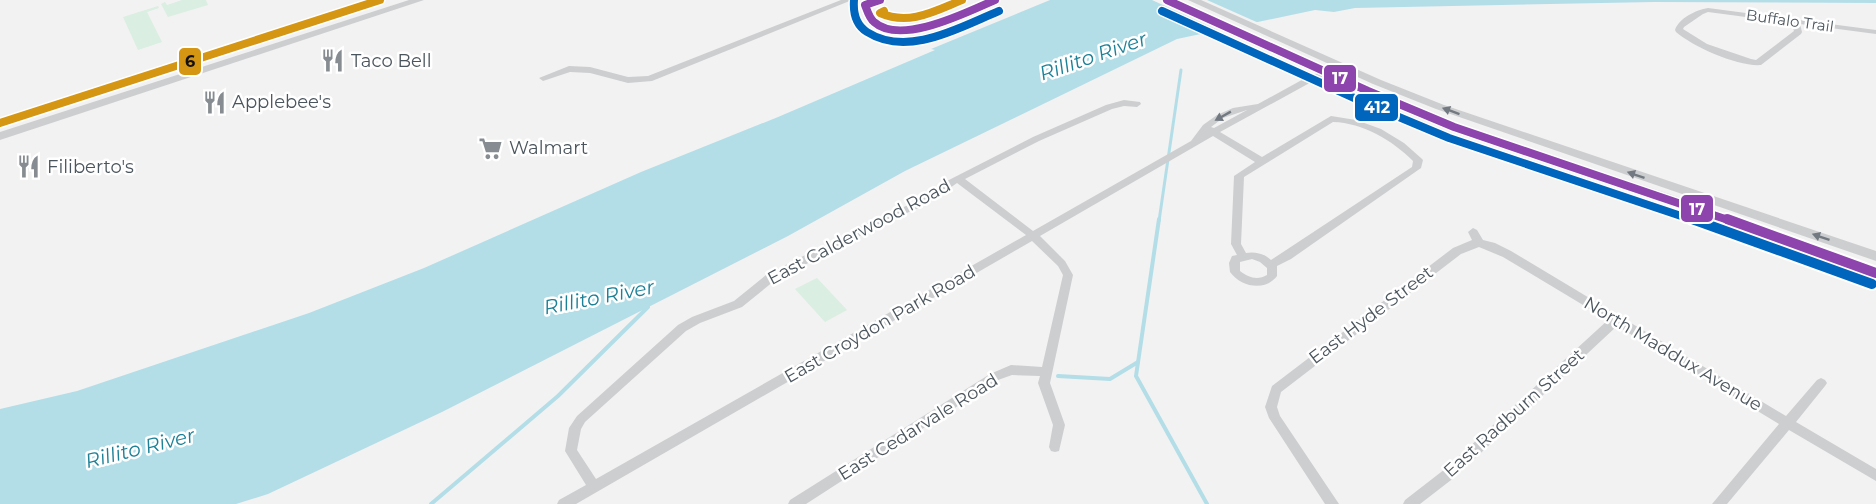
<svg xmlns="http://www.w3.org/2000/svg" width="1876" height="504" viewBox="0 0 1876 504" font-family="Montserrat,sans-serif">
<style>
.green{fill:#daeee1}
.water{fill:#b3dee8}
.pier{fill:#f3f2f2}
.lines{fill:none;stroke-linecap:round;stroke-linejoin:round}
.stream-far1{stroke:#b3dee8;stroke-width:3}
.stream{stroke:#b3dee8;stroke-width:4}
.minor{fill:#ccced0;fill-rule:evenodd}
.secondary{fill:#cdced0;fill-rule:evenodd}
.bus-1-far1-casing{stroke:#fff;stroke-width:11}
.bus-1-casing{stroke:#fff;stroke-width:14}
.bus-2-far1-casing{stroke:#fff;stroke-width:11}
.bus-2-casing{stroke:#fff;stroke-width:14}
.bus-3-casing{stroke:#fff;stroke-width:11}
.bus-1-far1{stroke:#8e44ad;stroke-width:8}
.bus-1{stroke:#8e44ad;stroke-width:10}
.bus-2-far1{stroke:#0065bd;stroke-width:8}
.bus-2{stroke:#0065bd;stroke-width:10}
.bus-3{stroke:#d59613;stroke-width:8}
.oneway{fill:#727980}
.labels{text-anchor:middle;stroke-width:5;stroke-linejoin:round;paint-order:stroke}
.far-street-label{font-size:15px;fill:#4b555d;stroke:#fff}
.poi-label{font-size:18px;fill:#4b555d;stroke:#fff;text-anchor:start}
.street-label{font-size:18px;fill:#4b555d;stroke:#fff}
.water-label{font-size:20px;font-style:italic;fill:#1c8097;stroke:#fff}
.line-badge{stroke:#fff;stroke-width:2}
.badge-label{font-size:16px;text-anchor:middle;font-weight:bold;fill:#fff}
.pale-badge-label{font-size:16px;text-anchor:middle;font-weight:bold;fill:#111}
</style>
<rect width="100%" height="100%" fill="#f3f2f2"/>
<g class="green">
<polygon points="182,0 206,0 208,5 168,17 161,4 165,2 167,5"/>
<polygon points="158,6 159,8 147,12 162,42 138,50 123,17"/>
<polygon points="817,278 847,310 825,322 795,289"/>
</g>
<polygon class="water" points="1050,0 1876,0 1876,3 1654,2 1355,8 1334,12 1315,10 1177,39 905,171 788,236 442,412 268,494 236,504 0,504 0,409 77,391 309,313 424,268 641,172 778,117 935,50 931,49"/>
<polygon class="pier" points="1152,0 1207,0 1261,24 1222,32"/>
<g class="lines">
<polyline class="stream-far1" points="1159,221 1181,70"/>
<g class="stream">
<polyline points="1159,219 1136,376 1207,504"/>
<polyline points="1058,376 1110,379 1138,362"/>
<polyline points="431,504 558,396 648,307"/>
</g>
<g class="minor">
<polygon points="841,0 852,0 652,81 628,83 590,73 570,72 543,81 539,78 569,66 590,67 628,77 648,76"/>
<path d="M 1708,8 L 1876,30 L 1876,34 L 1800,24 L 1802,32 L 1801,34 L 1761,65 C 1739,67 1693,47 1676,32 L 1675,30 C 1679,18 1696,10 1708,8 ZM 1708,12 L 1791,23 L 1794,31 L 1756,60 L 1751,59 L 1707,44 L 1683,29 L 1684,27 L 1703,14 Z"/>
<path d="M 1343,64 L 1346,65 L 1346,69 L 1315,80 L 1220,132 L 1262,157 L 1331,116 L 1356,120 L 1381,129 L 1404,143 L 1421,158 L 1423,160 L 1421,168 L 1291,259 L 1277,266 L 1277,276 C 1265,292 1241,287 1230,272 L 1229,263 L 1232,256 L 1237,255 L 1231,244 L 1234,176 L 1255,162 L 1213,136 L 1040,236 L 1065,261 L 1073,275 L 1050,383 L 1065,425 L 1059,451 L 1055,452 L 1051,451 L 1049,447 L 1053,425 L 1038,383 L 1040,376 L 1012,375 L 998,380 L 806,504 L 788,504 L 790,500 L 990,374 L 1011,365 L 1042,367 L 1063,275 L 1058,266 L 1032,241 L 576,504 L 557,504 L 559,500 L 586,485 L 565,451 L 569,428 L 577,416 L 678,325 L 692,317 L 734,301 L 766,275 L 882,216 L 918,201 L 945,182 L 1033,137 L 1106,105 L 1124,100 L 1140,102 L 1141,104 L 1137,107 L 1124,106 L 1112,109 L 1039,141 L 965,179 L 1033,231 L 1191,141 L 1203,125 L 1217,115 L 1233,108 L 1258,104 L 1309,76 ZM 1247,110 L 1214,128 L 1211,127 L 1223,118 ZM 1333,122 C 1363,123 1392,140 1413,161 L 1412,167 L 1271,260 C 1265,254 1255,251 1246,253 L 1241,244 L 1244,177 ZM 957,183 L 1026,235 L 596,479 L 577,450 L 581,429 L 585,422 L 686,331 L 700,323 L 742,307 L 774,281 L 890,220 L 926,205 ZM 1252,259 L 1260,262 L 1267,268 L 1267,275 C 1257,281 1248,277 1240,271 L 1240,262 Z"/>
<polygon points="1473,228 1477,230 1483,240 1495,243 1511,251 1786,416 1817,380 1821,378 1825,380 1827,383 1825,386 1796,422 1876,469 1876,481 1789,430 1727,504 1712,504 1779,424 1617,326 1455,477 1420,504 1403,504 1405,500 1445,469 1608,320 1503,257 1479,247 1461,254 1281,392 1277,407 1280,416 1339,504 1325,504 1269,418 1265,407 1272,386 1453,248 1472,240 1468,232"/>
</g>
<g class="secondary">
<polygon points="409,0 424,0 0,140 0,132"/>
<polygon points="1162,0 1175,0 1372,89 1458,124 1669,194 1876,268 1876,278 1659,200 1450,130 1364,93"/>
<polygon points="1188,0 1201,0 1381,80 1444,105 1876,251 1876,261 1436,109 1373,84"/>
</g>
<defs>
<g id="bus-1-far1">
<path d="M 880,0 L 865,5 C 867,10 869,18 874,22 C 901,46 967,12 995,0"/>
<polyline points="1167,0 1368,91 1454,127 1731,221"/>
</g>
<polyline id="bus-1" points="1727,219 1876,273"/>
<g id="bus-2-far1">
<path d="M 854,0 C 853,13 856,25 867,32 C 908,58 960,27 999,11"/>
<polyline points="1162,11 1363,102 1449,138 1696,221"/>
</g>
<polyline id="bus-2" points="1692,219 1872,284"/>
<g id="bus-3">
<path d="M 884,11 L 880,13 C 909,26 935,11 962,0"/>
<polyline points="0,123 380,0"/>
</g>
</defs>
<use href="#bus-1-far1" class="bus-1-far1-casing"/>
<use href="#bus-1" class="bus-1-casing"/>
<use href="#bus-2-far1" class="bus-2-far1-casing"/>
<use href="#bus-2" class="bus-2-casing"/>
<use href="#bus-3" class="bus-3-casing"/>
<use href="#bus-1-far1" class="bus-1-far1"/>
<use href="#bus-1" class="bus-1"/>
<use href="#bus-2-far1" class="bus-2-far1"/>
<use href="#bus-2" class="bus-2"/>
<use href="#bus-3" class="bus-3"/>
</g>
<defs><path id="oneway-solid" d="M-6-.8H1V-3.2L6.5 0L1 3.2V.8H-6Z" transform="scale(1.5)"/></defs>
<g class="oneway">
<use href="#oneway-solid" transform="translate(1451 111) rotate(-160)"/>
<use href="#oneway-solid" transform="translate(1223 116) rotate(151)"/>
<use href="#oneway-solid" transform="translate(1636 175) rotate(-161)"/>
<use href="#oneway-solid" transform="translate(1821 237) rotate(-161)"/>
</g>
<defs>
<symbol id="restaurant-bare" viewBox="-9 -9 18 18"><path d="M-5-6h1v4h1v-4h1v4h1v-4h1v5L-1.5 .5V6h-2V.5L-5-1ZM5-6V6H3V1.5H1.5Q1.5-4 5-6Z" fill="#868c91" stroke="#fff" stroke-width="2.5" paint-order="stroke"/></symbol>
<symbol id="supermarket-bare" viewBox="-9 -9 18 18"><path d="M-6-5.5h2.5l.6 2H6L4.5 2H-2.5L-4.4-4H-6ZM-1.5 3.2a1.3 1.3 0 1 0 .1 0ZM3 3.2a1.3 1.3 0 1 0 .1 0Z" fill="#868c91" stroke="#fff" stroke-width="2.5" paint-order="stroke"/></symbol>
</defs>
<g fill-rule="evenodd">
<use href="#restaurant-bare" x="316" y="44" width="33" height="33"/>
<use href="#restaurant-bare" x="198" y="86" width="33" height="33"/>
<use href="#supermarket-bare" x="474" y="132" width="33" height="33"/>
<use href="#restaurant-bare" x="12" y="150" width="33" height="33"/>
</g>
<g class="labels">
<g class="far-street-label">
<text transform="translate(1790 21) rotate(8)" y="5">Buffalo Trail</text>
</g>
<g class="poi-label">
<text x="351" y="67">Taco Bell</text>
<text x="232" y="108">Applebee's</text>
<text x="509" y="154">Walmart</text>
<text x="47" y="173">Filiberto's</text>
</g>
<g class="street-label">
<text transform="translate(859 232) rotate(-28)" y="6">East Calderwood Road</text>
<text transform="translate(1371 315) rotate(-37)" y="6">East Hyde Street</text>
<text transform="translate(880 324) rotate(-30)" y="6">East Croydon Park Road</text>
<text transform="translate(1673 354) rotate(31)" y="6">North Maddux Avenue</text>
<text transform="translate(1514 413) rotate(-42)" y="6">East Radburn Street</text>
<text transform="translate(918 427) rotate(-32)" y="6">East Cedarvale Road</text>
</g>
<g class="water-label">
<text transform="translate(1093 56) rotate(-19)" y="7">Rillito River</text>
<text transform="translate(599 297) rotate(-11)" y="7">Rillito River</text>
<text transform="translate(140 448) rotate(-14)" y="7">Rillito River</text>
</g>
</g>
<g class="line-badge">
<rect x="178" y="47" width="24" height="29" rx="6" fill="#d59613"/>
<rect x="1323" y="64" width="34" height="29" rx="6" fill="#8e44ad"/>
<rect x="1354" y="93" width="45" height="29" rx="6" fill="#0065bd"/>
<rect x="1680" y="194" width="34" height="29" rx="6" fill="#8e44ad"/>
</g>
<g class="badge-label">
<text x="1340" y="84">17</text>
<text x="1377" y="113">412</text>
<text x="1697" y="215">17</text>
</g>
<g class="pale-badge-label">
<text x="190" y="67">6</text>
</g>
</svg>
